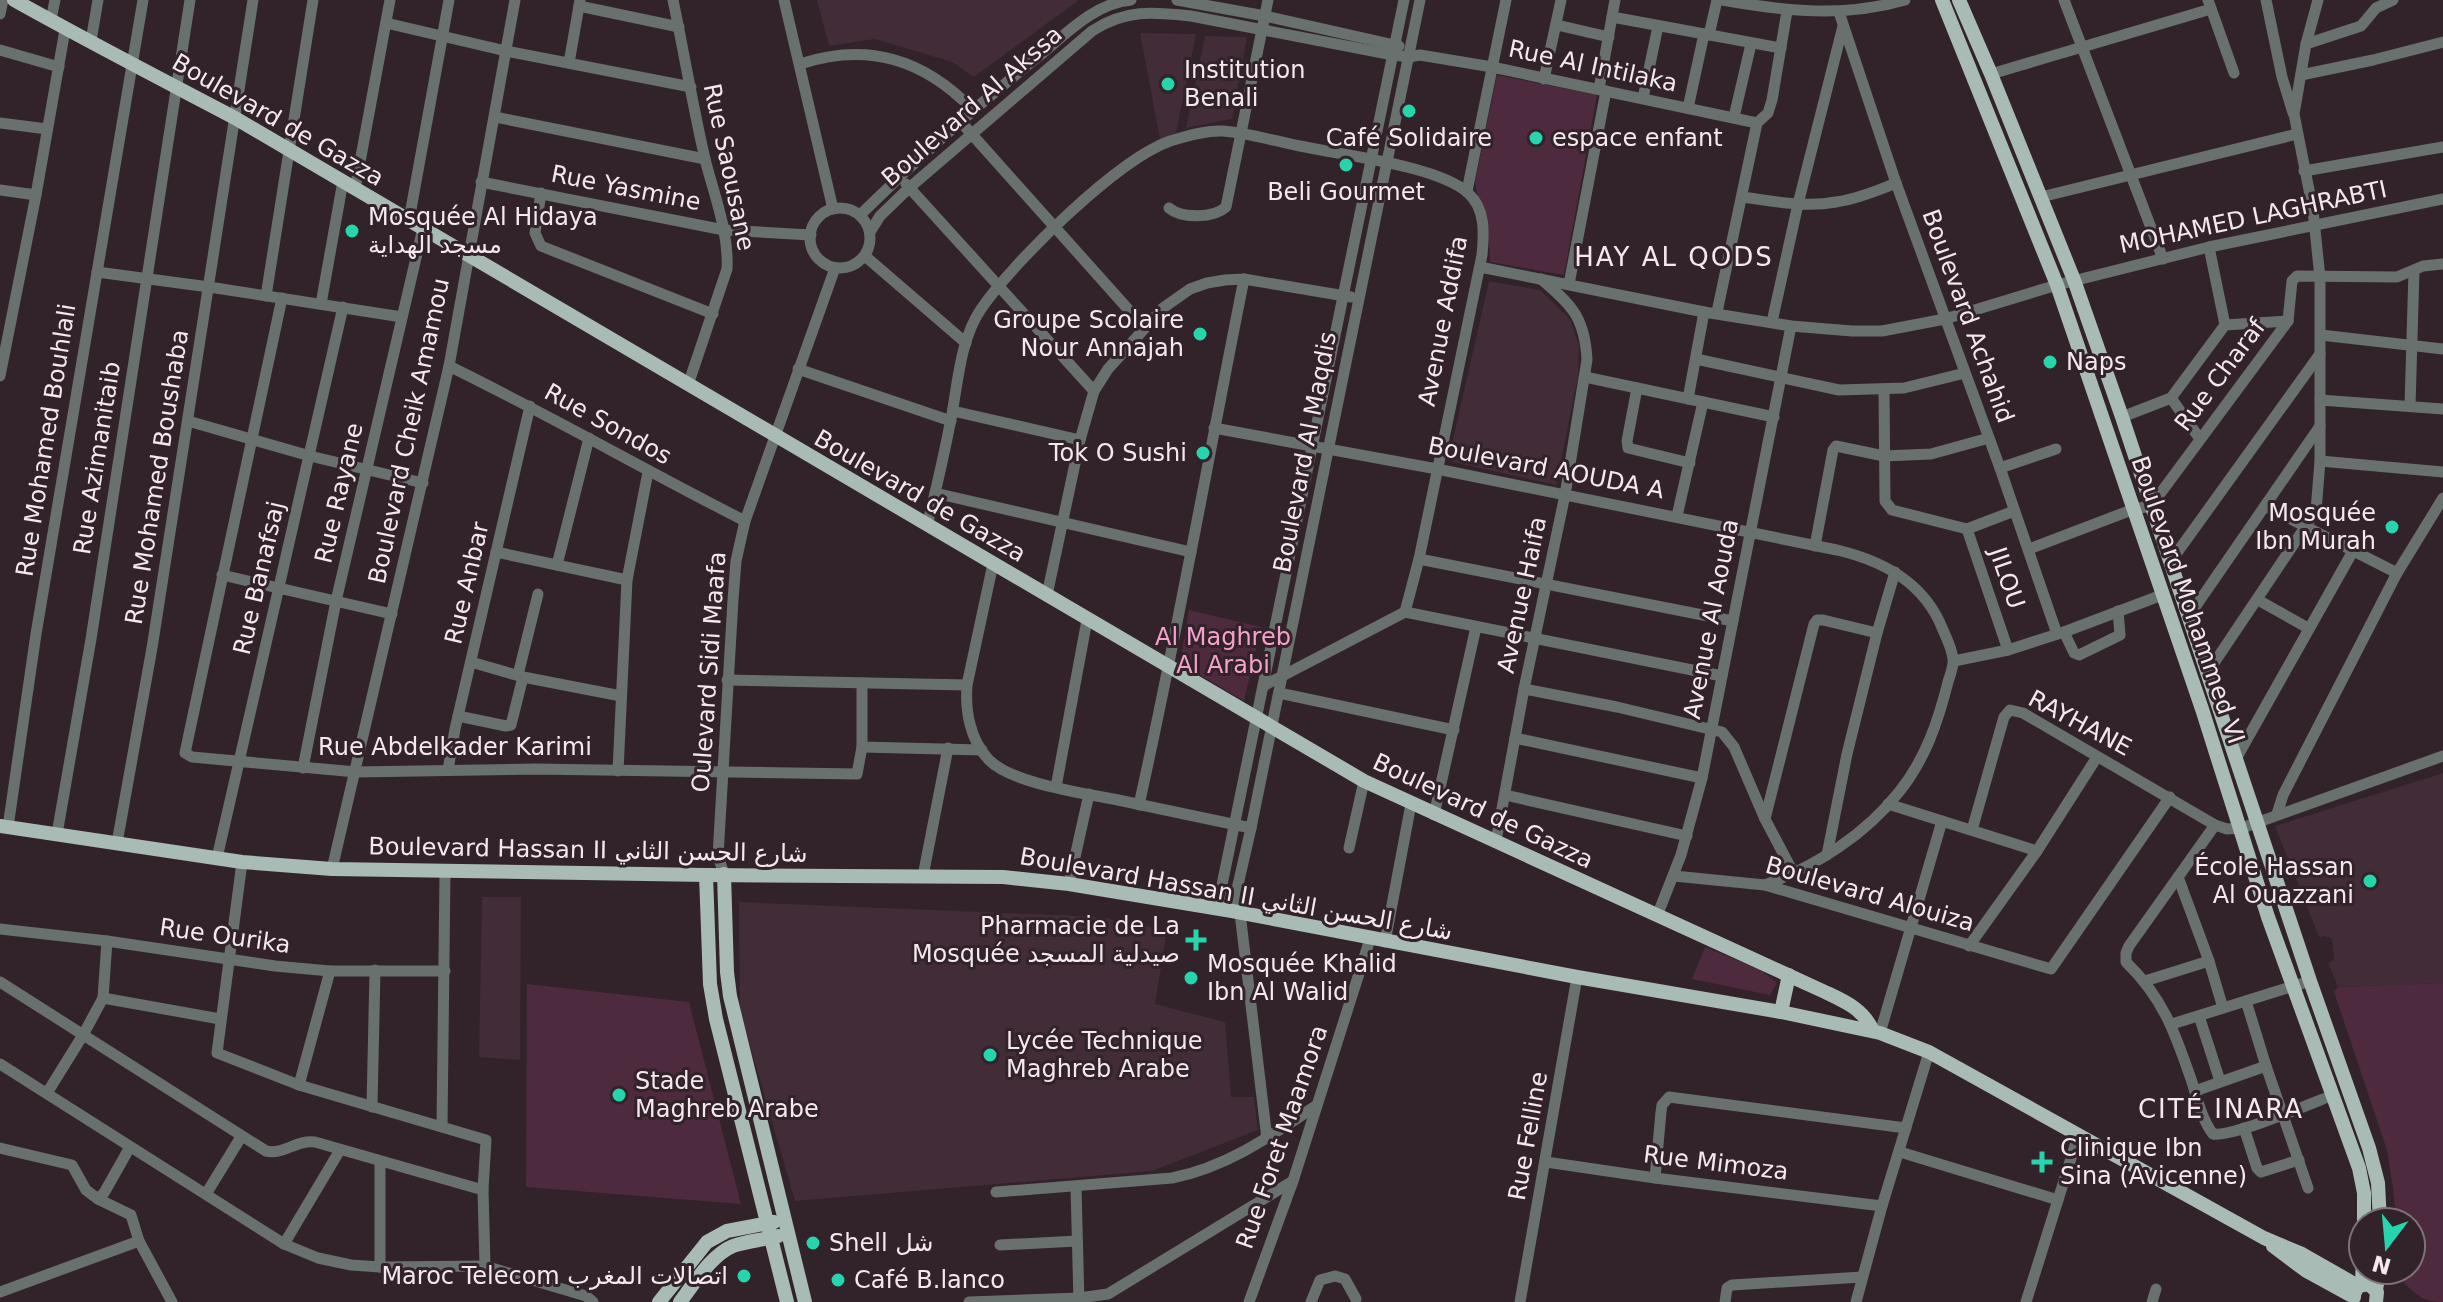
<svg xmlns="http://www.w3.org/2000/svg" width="2443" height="1302" viewBox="0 0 2443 1302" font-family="'DejaVu Sans','Noto Naskh Arabic',sans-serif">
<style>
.built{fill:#412c37}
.green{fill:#4e2a3e}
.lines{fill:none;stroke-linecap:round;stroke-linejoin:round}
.minor{stroke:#68716e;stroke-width:11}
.major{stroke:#a8bbb4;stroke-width:14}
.poi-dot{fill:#27d5ad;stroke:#32222a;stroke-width:3}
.labels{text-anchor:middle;stroke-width:6;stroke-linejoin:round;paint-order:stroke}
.street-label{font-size:24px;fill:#f3e8ed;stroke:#32222a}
.poi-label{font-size:24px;fill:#f3e8ed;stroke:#32222a;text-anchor:start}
.park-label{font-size:24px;fill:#f4a1cd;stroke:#32222a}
.neighbourhood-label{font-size:26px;letter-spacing:2px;fill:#f3e8ed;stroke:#32222a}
</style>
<rect width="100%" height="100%" fill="#32222a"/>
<g class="built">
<polygon points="817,0 1079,0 974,77 952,62 875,39 829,46"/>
<polygon points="1140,33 1196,34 1176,133 1160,139"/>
<polygon points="1205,36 1247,37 1232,119 1186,128"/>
<polygon points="1489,281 1540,290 1570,319 1579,346 1578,377 1556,485 1448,461"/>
<polygon points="2443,773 2443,983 2338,987 2328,963 2334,960 2332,939 2325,936 2319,937 2275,826"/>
<polygon points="482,897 521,897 520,1060 479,1057"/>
<polygon points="739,902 1100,917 1167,930 1155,1004 1225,1022 1231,1097 1254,1097 1258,1130 1152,1171 795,1201 740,1011"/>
</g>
<g class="green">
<polygon points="1497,75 1597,95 1564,275 1490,262 1488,220 1477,193 1475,181"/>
<polygon points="1189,610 1261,627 1244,701 1180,663"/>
<polygon points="1705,947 1761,970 1777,983 1770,995 1692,979"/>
<path d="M 2443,983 L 2443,1302 C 2421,1302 2415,1293 2400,1279 L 2399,1270 L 2411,1270 L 2411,1222 L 2396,1222 L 2393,1188 L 2387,1150 L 2334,992 L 2338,987 Z"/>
<polygon points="527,984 689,1002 741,1204 526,1187"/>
</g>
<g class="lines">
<g class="minor">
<path d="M 673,0 C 684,53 693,107 705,159 C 714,195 729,232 727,269 L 688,385"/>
<polyline points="784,0 833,209"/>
<polyline points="1177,0 1265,16 1399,46"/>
<path d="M 1722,0 C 1785,11 1843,18 1905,0"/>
<polyline points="2064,0 2163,259"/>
<polyline points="2208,0 2234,73"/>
<polyline points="2266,0 2282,77 2293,113"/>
<polyline points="579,6 679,27"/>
<polyline points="1839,12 1896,183 2000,468 2057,634"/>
<polyline points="0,14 3,0"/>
<polyline points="1612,17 1781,48"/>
<polyline points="51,20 55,0"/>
<polyline points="386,23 506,51 691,87"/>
<polyline points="1557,25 1609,37"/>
<polyline points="1709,35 1717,0"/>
<polyline points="91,41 98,0"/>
<polyline points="2306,44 2318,0"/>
<polyline points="0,50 59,67"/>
<polyline points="569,63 580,0"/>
<path d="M 800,64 C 868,42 923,59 972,109"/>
<polyline points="1991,74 2211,9"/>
<polyline points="2301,75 2373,60 2443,42"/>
<polyline points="1544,79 1561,0"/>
<polyline points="1599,89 1615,0"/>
<polyline points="1643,98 1658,26"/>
<polyline points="1688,108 1704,34"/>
<polyline points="495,117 705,159"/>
<polyline points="1734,117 1751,44"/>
<polyline points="960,121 1144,327"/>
<polyline points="0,123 47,129"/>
<polyline points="2304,171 2443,147"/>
<polyline points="481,182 724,230 811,235"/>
<polyline points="906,184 1094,391"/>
<polyline points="355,189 390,0"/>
<polyline points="0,190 36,195"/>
<polyline points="1467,191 1506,0"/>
<polyline points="541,193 535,233 541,246 713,314"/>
<path d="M 1742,197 C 1773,201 1805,208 1836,202 C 1857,199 1877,191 1896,183"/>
<polyline points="2041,197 2297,134"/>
<path d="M 1169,208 C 1182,219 1214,218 1226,207 L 1268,0"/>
<circle cx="840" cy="238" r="30"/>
<path d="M 860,215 C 917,159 976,106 1039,56 C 1066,34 1095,3 1131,0"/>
<polyline points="409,220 449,0"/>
<path d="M 870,232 L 880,216 L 909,188 L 1092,31 C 1125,9 1153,12 1191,16 L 1393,55 L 1409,57 L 1420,55 L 1492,67 L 1757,123"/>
<polyline points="2209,247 2225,325"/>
<polyline points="865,256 966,343"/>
<polyline points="1480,267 1704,312 1791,326 1852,331 1882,331 1945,319 2057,285 2209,247 2443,199"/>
<polyline points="97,272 209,287 402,317"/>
<polyline points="1569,284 1606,91"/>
<polyline points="266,296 313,0"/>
<polyline points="282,298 185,753 192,757 356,772 535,769 857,774 862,747 862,683"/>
<polyline points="321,304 343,181"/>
<polyline points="1717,312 1757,123 1768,113 1772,100 1787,11"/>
<polyline points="2288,321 2292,281 2297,276 2397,277 2423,266 2443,264"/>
<polyline points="1772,322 1798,204 1843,26"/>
<polyline points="2321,335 2443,349"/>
<polyline points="1696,359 1839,390 1904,388 1965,373"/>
<path d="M 449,366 C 549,415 645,470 745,521"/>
<polyline points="798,369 951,421"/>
<polyline points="0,376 36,195 65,30"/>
<polyline points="1585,377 1774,417"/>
<polyline points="1637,388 1627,441 1628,448 1690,463"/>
<polyline points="1884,390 1885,501 1892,510 1967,529 2008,650"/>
<polyline points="2171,398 2200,439"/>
<polyline points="1688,399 1704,312"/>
<polyline points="2320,400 2443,409"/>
<polyline points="2410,406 2414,270"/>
<polyline points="953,411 1080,440"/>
<polyline points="2122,417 2171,398 2225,325 2288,321"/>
<polyline points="188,421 310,456 423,483"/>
<path d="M 1214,428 L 1437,469 L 1837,550 C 1884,561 1925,583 1943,630 C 1947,639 1952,649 1953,659 C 1954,666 1950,675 1948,682 C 1938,722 1925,760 1899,792 C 1865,835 1816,866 1765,885"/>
<polyline points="2320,461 2443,472"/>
<polyline points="2000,468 2056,449"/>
<polyline points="935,493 1191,552"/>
<polyline points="2265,506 2397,573"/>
<polyline points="1677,516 1703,402"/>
<path d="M 927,526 C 936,490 944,455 951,419 C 958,383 960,340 981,309 C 1013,262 1117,160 1170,141 C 1186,136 1206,130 1223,131 C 1248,133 1275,141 1300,146 C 1342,155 1439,166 1468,193 C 1486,209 1484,234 1482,255 L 1419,559 L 1405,612 L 1265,685"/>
<polyline points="1967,529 2014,511"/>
<polyline points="1815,546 1833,450 1836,446 1884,456 1931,454 1989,438"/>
<polyline points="2029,549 2134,509 2151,506 2288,321"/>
<polyline points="496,552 627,580"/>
<polyline points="1419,559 1733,621"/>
<polyline points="2171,561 2320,354"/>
<path d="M 993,564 L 967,685 C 965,711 970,740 989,760 C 1013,784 1084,793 1118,800 C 1162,809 1207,819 1251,828"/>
<polyline points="557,565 589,438"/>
<polyline points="222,575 392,614"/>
<polyline points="1047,595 1080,440 1094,391 1108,369 1163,308 1190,289 1207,283 1225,280 1244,279 1351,297"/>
<polyline points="2258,600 2308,628"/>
<polyline points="1405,612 1722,676"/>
<polyline points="2189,616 2320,426"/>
<polyline points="2064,632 2074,653 2079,655 2120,635 2118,611"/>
<polyline points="1954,661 2008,650 2064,632 2162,595"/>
<polyline points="471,662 523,677 621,696"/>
<polyline points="2208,672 2316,511 2320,461 2320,278 2313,210 2294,114 2306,44 2361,26 2376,8 2393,0"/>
<polyline points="518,675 538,594"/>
<polyline points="727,680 967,685"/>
<polyline points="1524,689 1617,707 1722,732 1734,747 1765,819 1794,874"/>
<polyline points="1279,693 1454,730"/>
<polyline points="458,716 506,726 511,725 523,677"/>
<polyline points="1515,738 1702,778"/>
<polyline points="862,747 982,750"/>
<polyline points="2237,757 2353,551"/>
<polyline points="303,768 336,601 423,228"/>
<polyline points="448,770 455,729 530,406"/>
<polyline points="618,771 627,580 648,472"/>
<polyline points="1056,787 1087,620"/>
<polyline points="1505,795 1687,836"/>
<polyline points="1888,804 2037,851"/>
<path d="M 1139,805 C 1178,630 1209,454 1244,279"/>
<polyline points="2277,814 2283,795 2397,573 2443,498"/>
<polyline points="1434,815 1476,627"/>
<polyline points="1765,819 1814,624 1817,620 1823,620 1877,633"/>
<path d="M 2215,825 L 2129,946 L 2126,953 L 2126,962 C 2164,999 2175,1033 2192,1082 C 2197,1098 2202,1120 2213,1134 C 2233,1137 2310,1104 2333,1095"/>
<polyline points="8,827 36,634 143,0"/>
<polyline points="1972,830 2004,717 2010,710 2023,713 2215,825 2227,829 2242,828 2443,756"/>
<polyline points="57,834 91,639 190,0"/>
<path d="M 1496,841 L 1524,689 L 1565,495 L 1587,360 C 1585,318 1572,305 1541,279"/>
<polyline points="117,843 152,648 253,0"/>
<polyline points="1349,848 1364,781"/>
<polyline points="1827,855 1847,754 1877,633 1895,572"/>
<polyline points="217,858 343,307"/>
<polyline points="242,862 217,1053 299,1085 486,1140 483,1190 485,1266"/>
<polyline points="332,869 449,366 515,0"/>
<polyline points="724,874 718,856 733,600 736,561 745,521 835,268"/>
<polyline points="923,876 948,748"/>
<polyline points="1674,876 1765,885 2051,969 2170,797"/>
<polyline points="2178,877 2209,961 2223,1008"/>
<polyline points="1069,884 1089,794"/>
<polyline points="1217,909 1404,0"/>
<polyline points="1232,911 1251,828 1420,0"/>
<polyline points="1240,913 1267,1139"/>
<polyline points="1657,916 1681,855 1702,778 1791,326"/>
<polyline points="0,929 107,941 275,966 330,971 445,971"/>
<polyline points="1385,942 1411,804"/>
<polyline points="1969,946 2037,851 2097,757"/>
<polyline points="2145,981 2209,961"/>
<path d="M 0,982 L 266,1151 C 285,1155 294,1140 315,1142 L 483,1190"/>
<polyline points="103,998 220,1019"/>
<polyline points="2246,1001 2266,1066 2308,1188"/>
<polyline points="2199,1016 2220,1081"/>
<polyline points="2172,1024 2310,981"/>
<polyline points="1880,1033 1942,821"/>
<polyline points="0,1064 284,1244 318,1258 351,1265 380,1267 485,1266 586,1296 593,1302"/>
<polyline points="299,1085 330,971"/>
<polyline points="2195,1091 2266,1066"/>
<polyline points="47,1093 83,1035 103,998 107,941"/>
<polyline points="372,1107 375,970"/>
<polyline points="442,1127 445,872"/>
<polyline points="2244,1128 2257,1168 2261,1172 2299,1160"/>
<polyline points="0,1148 72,1165 86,1190 98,1199 104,1193 130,1147"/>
<polyline points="1900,1152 2058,1200"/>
<polyline points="1546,1162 1655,1178 1882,1206"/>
<polyline points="1655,1178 1661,1112 1662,1105 1669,1097 1906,1128"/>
<polyline points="1076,1187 1079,1302"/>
<path d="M 996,1192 L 1172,1178 C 1227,1167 1271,1136 1317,1105"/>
<polyline points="206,1194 241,1137"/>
<polyline points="98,1199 131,1215 139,1241 172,1302"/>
<polyline points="284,1244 340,1150"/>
<polyline points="1000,1245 1077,1241"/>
<polyline points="380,1267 380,1162"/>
<polyline points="0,1292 139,1241"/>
<polyline points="969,1302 1079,1298 1108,1294 1293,1181"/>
<polyline points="1249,1302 1293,1181 1370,939"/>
<polyline points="1311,1302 1320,1280 1335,1276 1345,1279 1356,1299"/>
<polyline points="1520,1302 1577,977"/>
<polyline points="1725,1302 1727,1288 1732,1285 1862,1277"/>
<polyline points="1856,1302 1882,1206 1929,1052"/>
<polyline points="2026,1302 2078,1136"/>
<polyline points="2152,1302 2156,1289"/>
</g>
<g class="major">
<path d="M 14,0 C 87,41 161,79 235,118 L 1364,781 L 1825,992 C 1846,1002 1863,1009 1873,1031"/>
<polyline points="1942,0 2057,285 2202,709 2268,917 2359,1168 2364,1193 2364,1222"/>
<polyline points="1959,0 1991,74 2074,280 2122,417 2310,981 2369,1148 2378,1183 2380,1222"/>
<polyline points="0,826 242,862 332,869 706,875 1003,877 1069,884 1232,911 1577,977 1781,1012 1880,1033 1929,1052 2264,1238 2302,1254 2358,1286"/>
<polyline points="724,874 727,972 730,996 805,1302"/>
<polyline points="706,875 710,984 716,1019 787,1302"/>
<polyline points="1781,1012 1789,975"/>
<polyline points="2273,1246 2305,1270 2354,1297"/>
<polyline points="2362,1284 2363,1257"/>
<polyline points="2376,1289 2380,1270"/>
<polyline points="2354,1294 2358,1286 2369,1284 2377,1292 2376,1302"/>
<polyline points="659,1302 707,1242 727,1231 774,1222"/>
<path d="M 680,1302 C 694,1284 711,1255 733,1246 C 747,1241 763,1240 778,1236"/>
</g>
</g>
<g class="poi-dot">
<circle cx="1168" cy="84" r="8"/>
<circle cx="1409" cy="111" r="8"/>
<circle cx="1536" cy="138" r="8"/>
<circle cx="1346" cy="165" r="8"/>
<circle cx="352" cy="231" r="8"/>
<circle cx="1200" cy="334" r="8"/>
<circle cx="2050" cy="362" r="8"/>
<circle cx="1203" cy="453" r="8"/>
<circle cx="2392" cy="527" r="8"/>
<circle cx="2370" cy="881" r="8"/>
<path d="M1192 928h8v8h8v8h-8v8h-8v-8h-8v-8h8z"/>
<circle cx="1191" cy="978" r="8"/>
<circle cx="990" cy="1055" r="8"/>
<circle cx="619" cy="1095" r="8"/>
<path d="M2038 1150h8v8h8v8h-8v8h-8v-8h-8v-8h8z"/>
<circle cx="813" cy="1243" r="8"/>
<circle cx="744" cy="1276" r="8"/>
<circle cx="838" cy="1280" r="8"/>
</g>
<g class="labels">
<g class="street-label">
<text transform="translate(1593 66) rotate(12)" y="8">Rue Al Intilaka</text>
<text transform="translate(972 106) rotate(-41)" y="8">Boulevard Al Akssa</text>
<text transform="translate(278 120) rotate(30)" y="8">Boulevard de Gazza</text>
<text transform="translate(729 167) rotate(78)" y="8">Rue Saousane</text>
<text transform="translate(626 188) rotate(11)" y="8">Rue Yasmine</text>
<text transform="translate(2253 217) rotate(-12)" y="8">MOHAMED LAGHRABTI</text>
<text transform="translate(1968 316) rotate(70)" y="8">Boulevard Achahid</text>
<text transform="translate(1443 321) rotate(-79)" y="8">Avenue Addifa</text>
<text transform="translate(2220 375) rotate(-53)" y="8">Rue Charaf</text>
<text transform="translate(608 424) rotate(29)" y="8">Rue Sondos</text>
<text transform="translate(409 431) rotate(-78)" y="8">Boulevard Cheik Amamou</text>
<text transform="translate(46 440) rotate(-81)" y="8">Rue Mohamed Bouhlali</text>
<text transform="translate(1305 452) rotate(-79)" y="8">Boulevard Al Maqdis</text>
<text transform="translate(97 458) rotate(-81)" y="8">Rue Azimanitaib</text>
<text transform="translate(1546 468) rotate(11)" y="8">Boulevard AOUDA A</text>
<text transform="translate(157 477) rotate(-81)" y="8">Rue Mohamed Boushaba</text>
<text transform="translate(339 493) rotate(-77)" y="8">Rue Rayane</text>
<text transform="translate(920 496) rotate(30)" y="8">Boulevard de Gazza</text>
<text transform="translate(259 578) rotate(-77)" y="8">Rue Banafsaj</text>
<text transform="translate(2007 578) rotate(71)" y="8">JILOU</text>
<text transform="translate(467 583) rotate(-77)" y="8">Rue Anbar</text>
<text transform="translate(1522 595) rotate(-78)" y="8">Avenue Haifa</text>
<text transform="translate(2188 600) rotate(71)" y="8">Boulevard Mohammed VI</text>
<text transform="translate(1711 619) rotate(-79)" y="8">Avenue Al Aouda</text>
<text transform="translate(709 672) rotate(-86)" y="8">Oulevard Sidi Maafa</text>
<text transform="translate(2080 723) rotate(28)" y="8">RAYHANE</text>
<text x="455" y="755">Rue Abdelkader Karimi</text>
<text transform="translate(1483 811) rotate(25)" y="8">Boulevard de Gazza</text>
<text transform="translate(588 850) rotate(1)" y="8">Boulevard Hassan II شارع الحسن الثاني</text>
<text transform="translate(1236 894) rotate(10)" y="8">Boulevard Hassan II شارع الحسن الثاني</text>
<text transform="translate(1870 894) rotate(16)" y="8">Boulevard Alouiza</text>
<text transform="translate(225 936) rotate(8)" y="8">Rue Ourika</text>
<text transform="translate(1528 1136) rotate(-80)" y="8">Rue Felline</text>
<text transform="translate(1282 1137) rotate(-71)" y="8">Rue Foret Maamora</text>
<text transform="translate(1716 1163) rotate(7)" y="8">Rue Mimoza</text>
</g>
<g class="poi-label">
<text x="1184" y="78">Institution<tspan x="1184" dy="28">Benali</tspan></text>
<text x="1409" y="146" text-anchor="middle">Café Solidaire</text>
<text x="1552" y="146">espace enfant</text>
<text x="1346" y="200" text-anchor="middle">Beli Gourmet</text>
<text x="368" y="225">Mosquée Al Hidaya<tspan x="368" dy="28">مسجد الهداية</tspan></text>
<text x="1184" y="328" text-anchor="end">Groupe Scolaire<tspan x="1184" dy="28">Nour Annajah</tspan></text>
<text x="2066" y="370">Naps</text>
<text x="1187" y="461" text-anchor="end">Tok O Sushi</text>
<text x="2376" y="521" text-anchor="end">Mosquée<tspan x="2376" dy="28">Ibn Murah</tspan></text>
<text x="2354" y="875" text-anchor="end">École Hassan<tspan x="2354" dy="28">Al Ouazzani</tspan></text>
<text x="1180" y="934" text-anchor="end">Pharmacie de La<tspan x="1180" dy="28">Mosquée صيدلية المسجد</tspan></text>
<text x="1207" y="972">Mosquée Khalid<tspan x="1207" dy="28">Ibn Al Walid</tspan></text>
<text x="1006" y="1049">Lycée Technique<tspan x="1006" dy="28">Maghreb Arabe</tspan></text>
<text x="635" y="1089">Stade<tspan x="635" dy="28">Maghreb Arabe</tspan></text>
<text x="2060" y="1156">Clinique Ibn<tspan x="2060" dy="28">Sina (Avicenne)</tspan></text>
<text x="829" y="1251">Shell شل</text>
<text x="728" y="1284" text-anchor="end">Maroc Telecom اتصالات المغرب</text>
<text x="854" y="1288">Café B.lanco</text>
</g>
<g class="park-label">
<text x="1223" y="645">Al Maghreb<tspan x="1223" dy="28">Al Arabi</tspan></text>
</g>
<g class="neighbourhood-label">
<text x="1674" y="266">HAY AL QODS</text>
<text x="2221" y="1118">CITÉ INARA</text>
</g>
</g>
<g transform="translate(2387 1246) rotate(196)"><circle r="38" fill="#32222a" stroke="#7f7178" stroke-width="2"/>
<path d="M0-6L14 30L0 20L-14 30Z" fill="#27d5ad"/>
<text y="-12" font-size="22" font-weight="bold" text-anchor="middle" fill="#f3e8ed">N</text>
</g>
</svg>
